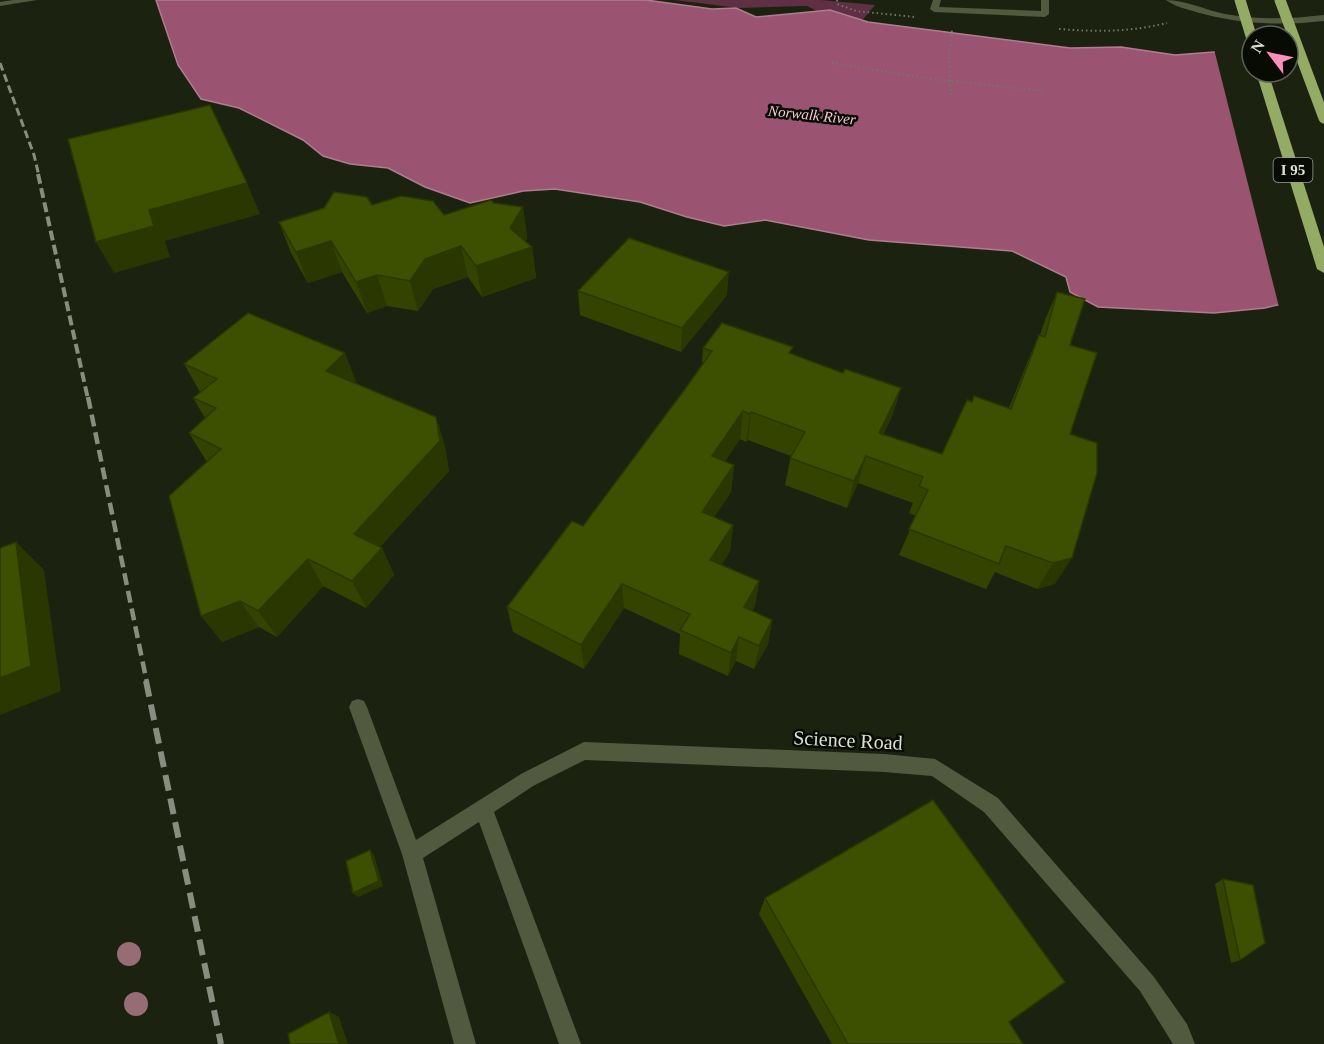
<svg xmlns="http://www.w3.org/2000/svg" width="1324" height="1044" viewBox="0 0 1324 1044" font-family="'Times New Roman',serif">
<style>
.green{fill:#5f2f43}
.water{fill:#9a5471;stroke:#ae7e8f;stroke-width:1.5}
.pier{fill:#1c2210}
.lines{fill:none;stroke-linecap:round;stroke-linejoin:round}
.path{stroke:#717767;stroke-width:2;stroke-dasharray:1.5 3;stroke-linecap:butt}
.minor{fill:#515a3f;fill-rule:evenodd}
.highway{fill:#94ab65;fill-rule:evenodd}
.rail-far3{stroke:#888e7f;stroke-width:3;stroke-dasharray:8 4;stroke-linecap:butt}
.rail-far2{stroke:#888e7f;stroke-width:4;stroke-dasharray:10 4.5;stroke-linecap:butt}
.rail-far1{stroke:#888e7f;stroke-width:4.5;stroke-dasharray:12 6;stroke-linecap:butt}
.rail{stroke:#888e7f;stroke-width:6;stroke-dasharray:16 8;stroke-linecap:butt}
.highway-bridge{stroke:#94ab65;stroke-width:11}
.tree{fill:#976c75}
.wall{fill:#344400}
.shaded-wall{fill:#2b3700}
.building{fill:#3d4f00;stroke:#2b3700;stroke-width:1.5}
.labels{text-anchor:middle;stroke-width:5;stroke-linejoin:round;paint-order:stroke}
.far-water-label{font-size:15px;font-style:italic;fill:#f2c8d6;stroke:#080b04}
.shield{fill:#080b04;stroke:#9ca096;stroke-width:1.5}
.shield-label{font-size:15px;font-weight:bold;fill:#dbe0d4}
.near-street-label{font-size:20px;fill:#dbe0d4;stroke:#080b04}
</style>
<rect width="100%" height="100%" fill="#1c2210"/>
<polygon class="green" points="674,0 821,0 875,5 860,23 829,17 807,6 739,8"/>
<polygon class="water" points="156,0 646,0 712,9 736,8 756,17 830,10 868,22 1070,48 1121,47 1175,55 1252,49 1252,72 1288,72 1324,294 1265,308 1214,313 1098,307 1070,292 1066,277 1012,251 869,240 765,220 724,226 687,217 640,202 555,189 523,191 470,203 425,187 388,168 350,164 323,156 303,140 239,108 201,99 178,65"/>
<polygon class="pier" points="1324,42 1324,297 1279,307 1214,49 1252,46 1252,72 1288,72 1288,44"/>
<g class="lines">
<g class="path">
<polyline points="837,0 837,4 856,11 915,17"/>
<path d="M 1059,29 C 1097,32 1130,32 1167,23"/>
<polyline points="832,63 932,79 1043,91"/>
<polyline points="951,95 949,56 952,30"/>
</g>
<g class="minor">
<polygon points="13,0 37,0 0,6 0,2"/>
<polygon points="933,0 941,0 939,7 1041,11 1041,0 1049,0 1049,14 1045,17 934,12 930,9"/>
<path d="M 1166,0 C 1186,0 1205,10 1225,14 C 1258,20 1291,19 1324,15 L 1324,21 C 1280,26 1238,24 1196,12 C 1186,9 1174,6 1166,0 Z"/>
<polygon points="358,699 364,701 367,707 416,840 521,774 584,742 884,754 935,759 998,798 1154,977 1187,1024 1195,1044 1173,1044 1140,991 984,812 932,776 884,772 585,760 533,786 494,812 581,1044 559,1044 479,822 423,858 476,1044 454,1044 402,854 349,707 352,701"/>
</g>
<polygon class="highway" points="1256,72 1268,72 1324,247 1324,273 1317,269"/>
<polyline class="rail-far3" points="0,63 34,155 39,176"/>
<polyline class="rail-far2" points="38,174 88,399"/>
<polyline class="rail-far1" points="88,397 147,683"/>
<polyline class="rail" points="146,681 221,1044"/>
<g class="highway-bridge">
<polyline points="1240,0 1252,39"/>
<polyline points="1280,0 1324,118"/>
</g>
</g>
<g class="tree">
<circle cx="129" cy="954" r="12"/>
<circle cx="136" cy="1004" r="12"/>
</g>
<g class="wall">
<polygon points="494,203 523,207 527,238 525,242 532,247 536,278 482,297 468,277 433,289 418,311 387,306 367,313 342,272 308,283 291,253 279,222 372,205 444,215"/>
<polygon points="578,291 727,295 681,352 580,315"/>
<polygon points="1057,292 1070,345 1070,434 1055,584 1037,589 995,572 986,589 899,555 916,516 909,513 913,503 858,483 847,508 801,491 785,485 791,456 748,440 746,442 740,439 725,461 734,465 731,492 714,517 733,525 730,551 721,565 759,581 755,606 752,611 772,620 768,644 754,669 736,661 728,676 679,654 680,634 624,608 584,669 513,632 507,607 583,526 685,389 702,365 703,348 792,354 843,373 901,388 892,416 883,435 942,454 972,402 1009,408 1027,363 1039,335 1040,335 1045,320"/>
<polygon points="184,364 357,384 436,417 445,447 449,471 380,547 382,548 394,575 366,608 323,586 277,637 259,627 222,642 207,462 189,433 205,418 193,398 200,392"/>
<polygon points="1223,879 1240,960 1231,963 1215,884"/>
<polygon points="765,898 1009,1022 1023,1044 832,1044 759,914"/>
</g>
<g class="shaded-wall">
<polygon points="247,183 260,214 165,241 170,257 114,273 96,242 149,210"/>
<polygon points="523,207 527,238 519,252 532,247 536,278 482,297 476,266 510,228"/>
<polygon points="331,241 342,272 308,283 296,252"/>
<polygon points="461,246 468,277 433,289 418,311 410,281 425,259"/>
<polygon points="729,272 727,295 681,352 682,328"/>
<polygon points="377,275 387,306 367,313 356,282"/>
<polygon points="345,353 357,384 326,371"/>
<polygon points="901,388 892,416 871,460 879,433"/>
<polygon points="743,411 740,439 710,483 712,456"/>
<polygon points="751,412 748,440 746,442 750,414"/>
<polygon points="436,417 445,447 449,471 367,561 354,534"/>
<polygon points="866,456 858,483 847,508 854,481"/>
<polygon points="734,465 731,492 700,539 702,512"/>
<polygon points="733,525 730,551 709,586 710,560"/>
<polygon points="16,542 44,570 61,691 0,715 0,678"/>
<polygon points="382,548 394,575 366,608 352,581"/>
<polygon points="1072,558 1055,584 1037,589 1053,563"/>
<polygon points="308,559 323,586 277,637 258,611"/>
<polygon points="759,581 755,606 740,632 744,607"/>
<polygon points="622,584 624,608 584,669 581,645"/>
<polygon points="240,601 259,627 222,642 201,616"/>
<polygon points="772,620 768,644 754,669 759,646"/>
<polygon points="739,637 736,661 728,676 731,653"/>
<polygon points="370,850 374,855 383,886 358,897 353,893"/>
<polygon points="329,1012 339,1017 348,1044 339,1044"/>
</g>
<g class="building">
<polygon points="210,105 247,183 149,210 154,226 96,242 68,139"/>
<polygon points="334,192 367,197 372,205 401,196 433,201 444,215 491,200 494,203 523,207 510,228 532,247 476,266 461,246 425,259 410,281 377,275 356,282 331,241 296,252 279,222 324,208"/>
<polygon points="629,238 729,272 682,328 578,291"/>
<polygon points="1057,292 1085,299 1070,345 1097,353 1070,434 1097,443 1097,473 1072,558 1053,563 1006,546 999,564 909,529 928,490 919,486 923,477 866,456 854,481 806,464 790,458 805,432 751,412 750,414 743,411 712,456 734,465 702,512 733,525 710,560 759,581 744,607 772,620 759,646 739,637 731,653 680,630 690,614 622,584 581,645 507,607 572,521 583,526 685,389 712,351 703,348 722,323 793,347 789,353 843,373 845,369 901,388 879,433 942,454 967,400 972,402 974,396 1011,409 1039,335 1045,337"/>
<polygon points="248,313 345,353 326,371 436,417 440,441 354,534 382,548 352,581 308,559 258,611 240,601 201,616 169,496 221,449 189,433 216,408 193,398 217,379 184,364"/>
<polygon points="16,542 31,666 0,678 0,548"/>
<polygon points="933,800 1065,982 1009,1022 1023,1044 848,1044 765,898"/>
<polygon points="370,850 379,881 353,893 346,861"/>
<polygon points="1223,879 1253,885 1265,943 1240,960"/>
<polygon points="329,1012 339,1044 290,1044 288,1034"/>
</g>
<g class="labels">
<g class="far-water-label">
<text transform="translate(812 115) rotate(6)" y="5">Norwalk River</text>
</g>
<rect class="shield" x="1273.5" y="158" width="39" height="24" rx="4.5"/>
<g class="shield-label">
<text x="1293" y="175">I 95</text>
</g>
<g class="near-street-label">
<text transform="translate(848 740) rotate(3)" y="7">Science Road</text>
</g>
</g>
<g transform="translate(1270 54) rotate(302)"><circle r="28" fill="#080b04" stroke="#5c6057" stroke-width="1.5"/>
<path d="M0-4.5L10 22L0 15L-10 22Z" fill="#fe8ebc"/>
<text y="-9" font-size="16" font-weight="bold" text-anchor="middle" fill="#dbe0d4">N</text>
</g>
</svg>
